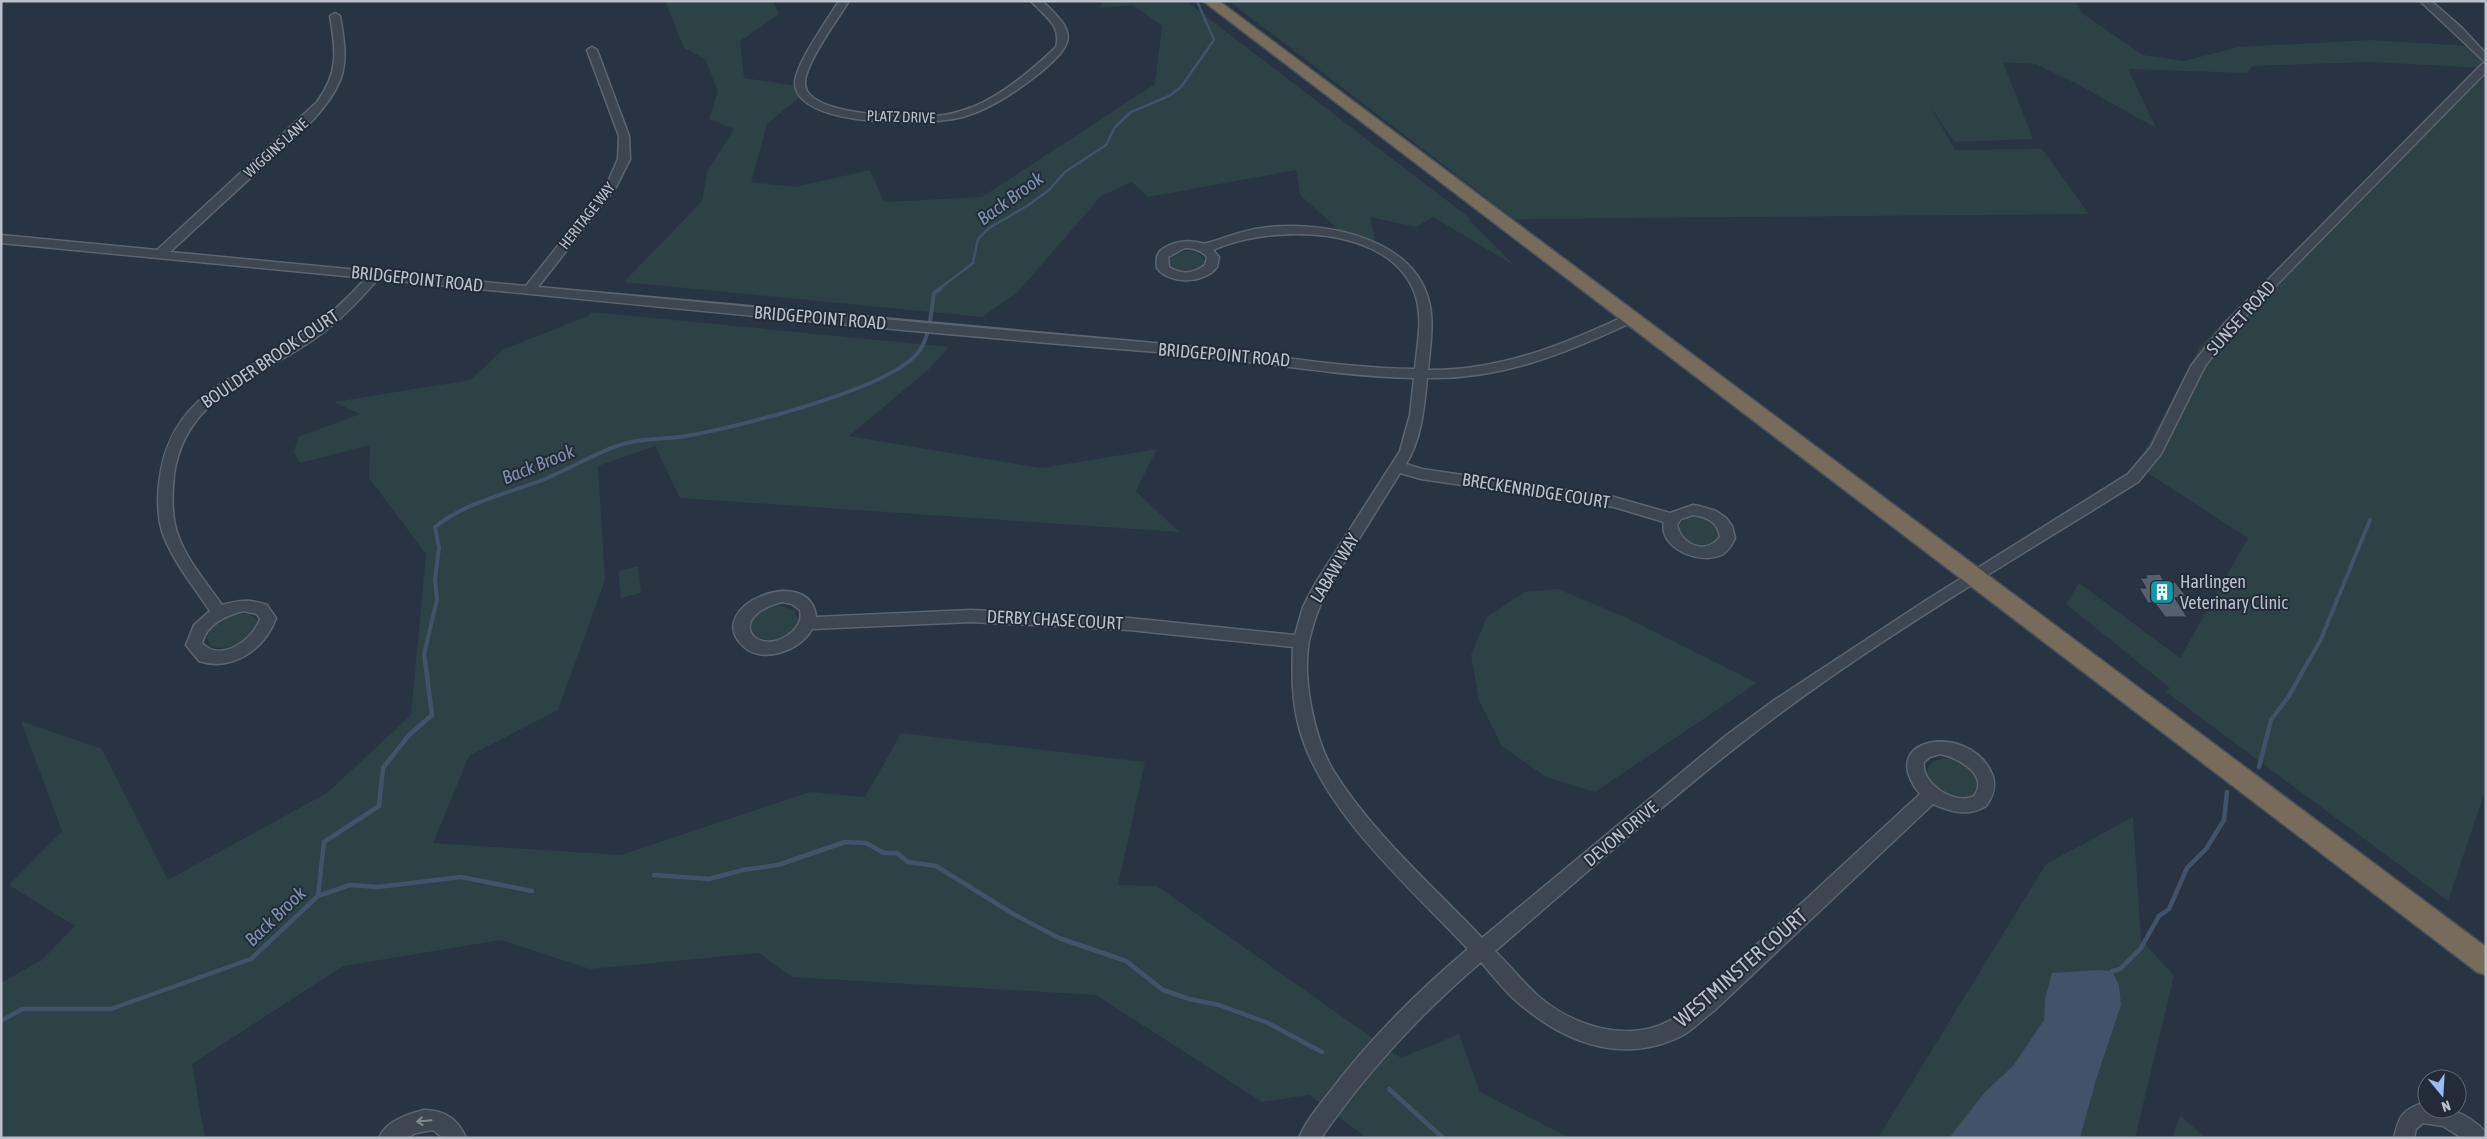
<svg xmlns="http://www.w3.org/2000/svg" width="2487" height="1139" viewBox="0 0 2487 1139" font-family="'Asap Condensed',sans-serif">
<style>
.green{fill:#2c4244}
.water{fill:#405369}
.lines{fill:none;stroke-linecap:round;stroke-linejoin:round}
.stream-far2{stroke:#405369;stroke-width:2.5}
.stream-far1{stroke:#405369;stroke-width:4}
.stream{stroke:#405369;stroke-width:4.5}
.building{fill:#555f6e;stroke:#242d39}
.minor-casing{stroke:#5c646f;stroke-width:3}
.highway-casing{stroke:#48515c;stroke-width:3}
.minor{fill:#3d4651;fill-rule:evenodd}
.highway{fill:#776b5b;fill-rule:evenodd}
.oneway{stroke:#828a94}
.labels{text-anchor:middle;stroke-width:4;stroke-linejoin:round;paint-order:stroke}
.far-street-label{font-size:15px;fill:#bbc1cb;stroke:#222b37}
.street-label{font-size:18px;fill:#bbc1cb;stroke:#222b37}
.poi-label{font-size:18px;fill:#bbc1cb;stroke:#222b37;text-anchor:start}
.water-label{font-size:19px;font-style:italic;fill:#7e93ab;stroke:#222b37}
.near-street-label{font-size:21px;fill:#bbc1cb;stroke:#222b37}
</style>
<rect width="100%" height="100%" fill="#293442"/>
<g class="green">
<polygon points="672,1 773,1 779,14 740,41 744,78 796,86 800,97 767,124 751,182 795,187 870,170 884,202 982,197 1155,84 1162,26 1133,5 1099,8 1104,1 1186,1 1471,219 1469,220 1515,266 1433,217 1416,227 1370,217 1377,250 1347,237 1300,195 1296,170 1148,197 1132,182 1101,196 1018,292 982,317 624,282 702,201 707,172 734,129 709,119 718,91 705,59 684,48 666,3"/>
<polygon points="1229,1 2074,1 2083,14 2143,55 2184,61 2238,47 2370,40 2486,47 2486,68 2370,62 2253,66 2246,73 2128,69 2156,128 2079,85 2036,64 2003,62 2033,139 1954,142 1930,106 1955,150 2042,149 2089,214 1514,219"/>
<polygon points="2486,71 2486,788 2448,901 2166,692 2170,688 2066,604 2079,583 2180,658 2248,538 2137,466 2201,345"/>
<polygon points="1187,251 1196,252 1203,257 1205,262 1201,268 1183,272 1171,267 1169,261 1173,255"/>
<polygon points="592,312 949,347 929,369 849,436 1042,468 1157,449 1136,491 1179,532 680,498 655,446 598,466 605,580 558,710 469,756 433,843 621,855 810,792 865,797 901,733 1145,762 1118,885 1157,886 1401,1058 1459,1034 1480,1092 1570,1138 1367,1138 1309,1095 1262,1102 1096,995 792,977 759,953 590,969 501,940 343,966 192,1064 205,1138 1,1138 1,983 42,960 75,926 9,885 62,831 21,721 102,749 168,880 327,793 411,715 426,554 369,478 370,445 300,463 294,452 298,437 360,414 334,402 470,380 504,349 588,316"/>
<path d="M 1697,516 L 1715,522 L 1723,535 L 1715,546 C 1710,546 1704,547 1699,547 C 1677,544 1669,518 1697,516 Z"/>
<polygon points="638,566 641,593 621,598 618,571"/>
<polygon points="1558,589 1627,618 1757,683 1595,792 1546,777 1502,746 1479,700 1471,655 1487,617 1525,592"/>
<path d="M 778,605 L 794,610 L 798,619 C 794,638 774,644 758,639 L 751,632 C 748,615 764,607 778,605 Z"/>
<path d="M 241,613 C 280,616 238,657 211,646 L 207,638 C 212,623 226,616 241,613 Z"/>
<path d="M 1947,758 C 1964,760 1973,769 1981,783 L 1974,798 C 1936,806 1906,761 1947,758 Z"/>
<polygon points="2133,817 2141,939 2174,976 2135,1138 1878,1138 2046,864"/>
<polygon points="2180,1115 2205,1138 2172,1138"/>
</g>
<polygon class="water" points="2099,970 2112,971 2119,985 2121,1005 2096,1080 2080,1138 1949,1138 1985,1092 2013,1066 2044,1020 2045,999 2052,973"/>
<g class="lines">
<polyline class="stream-far2" points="939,289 973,263 978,239 989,228 1027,206 1049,190 1065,172 1106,145 1115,127 1131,112 1169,96 1181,87 1214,40 1197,1"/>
<g class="stream-far1">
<path d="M 425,661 L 424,654 L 437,600 L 435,579 L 439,548 L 435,527 C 468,501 507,494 545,479 C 574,467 601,449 631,442 C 648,438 664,439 680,437 C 731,429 884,391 917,354 C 930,339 931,312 934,293 L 941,288"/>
<polyline points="2309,661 2321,639 2370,520"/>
</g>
<g class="stream">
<polyline points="2259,767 2271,720 2289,696 2309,660"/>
<polyline points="654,875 709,879 743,870 778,865 845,842 866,843 884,853 897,853 908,862 936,866 1015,915 1059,938 1126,961 1163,990 1189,999 1219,1005 1268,1023 1322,1052"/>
<polyline points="318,896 350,885 378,887 461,877 532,891"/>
<polyline points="2112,971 2120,969 2141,948 2159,916 2169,909 2187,868 2206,849 2224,820 2227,792"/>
<polyline points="1,1021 22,1009 111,1009 251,959 318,896 324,842 379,806 383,768 409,735 432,715 425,660"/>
<polyline points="1389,1089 1443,1138"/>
</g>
</g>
<polygon class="building" points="2160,574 2165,583 2175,582 2186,596 2175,598 2187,617 2165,617 2155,603 2148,603 2139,588 2146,588 2140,578 2147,578 2145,575"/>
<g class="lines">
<defs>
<g id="minor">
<path d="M 839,1 L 849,1 C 838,19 803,66 805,85 C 809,118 919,118 944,115 C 954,114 963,110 973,107 C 1004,94 1032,70 1056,47 C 1062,25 1044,16 1031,1 L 1042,1 C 1077,33 1076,42 1041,72 C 1018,90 994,107 966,116 C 936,126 798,129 795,84 C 794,66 828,19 839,1 Z"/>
<polygon points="2420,1 2431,1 2462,28 2486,54 2486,63"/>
<path d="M 335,13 L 340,16 C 349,66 347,81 313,120 L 170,252 L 526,286 L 607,184 L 618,159 L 619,136 L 587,50 L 592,47 L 597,50 L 629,136 L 630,159 L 616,187 L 538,287 C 751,307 964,327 1177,345 C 1256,352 1336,368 1415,369 C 1417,346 1423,321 1416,297 C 1393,223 1270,224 1213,250 L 1219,257 L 1217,267 C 1204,284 1170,285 1157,268 C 1156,259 1156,253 1164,248 C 1174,242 1185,240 1196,242 C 1200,243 1204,244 1207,243 C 1226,238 1243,230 1262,228 C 1317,220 1410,235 1428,298 C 1435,321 1430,346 1428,370 C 1499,371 1563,345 1627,315 L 1635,315 L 1637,318 L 1635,321 C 1569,352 1502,380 1427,378 C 1424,408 1422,438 1406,464 L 1422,469 L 1614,497 L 1670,513 L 1693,505 L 1699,506 L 1716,511 L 1726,518 L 1732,526 L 1735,538 C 1733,543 1728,551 1723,554 C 1703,566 1658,549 1664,522 L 1614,507 L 1421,479 L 1400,473 L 1327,590 C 1319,606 1313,623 1309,641 C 1302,678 1314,738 1333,770 C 1371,832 1432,885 1482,938 L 1728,734 L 1776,699 L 1925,601 L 2128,474 L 2151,447 L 2191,366 L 2225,323 L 2482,64 L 2486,63 L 2486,72 L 2233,329 L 2205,366 L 2161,454 L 2138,482 C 2004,566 1864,646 1740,744 C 1656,810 1576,882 1495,951 C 1509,965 1522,981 1537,995 C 1572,1026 1628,1044 1671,1020 C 1682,1014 1692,1004 1701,996 L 1920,794 C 1874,737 1966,723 1990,770 C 1997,783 1995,794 1986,806 C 1968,817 1952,812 1933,804 L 1715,1010 C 1705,1017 1696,1027 1685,1034 C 1630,1064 1573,1047 1526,1009 C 1509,997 1495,978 1481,962 C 1421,1013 1366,1073 1321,1138 L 1299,1138 C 1306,1121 1318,1107 1329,1093 C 1369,1040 1417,992 1468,949 C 1410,887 1321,811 1299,727 C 1292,701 1292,674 1293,647 L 1129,630 L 971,622 L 812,629 C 801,650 762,665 743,646 C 701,606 811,562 816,617 L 971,610 L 1129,618 L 1295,635 L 1303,607 L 1315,584 L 1400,451 L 1410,415 L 1414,378 C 1332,376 1251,360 1170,353 C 905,332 642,305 378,279 C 358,302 337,324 311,341 C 255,380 185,396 174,475 C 172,494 171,517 178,535 C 187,561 207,583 222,605 C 239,600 250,599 267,605 L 276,618 C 265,649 232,672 199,661 L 186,645 L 194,625 L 210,611 C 194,587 175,564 164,537 C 157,519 157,495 160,477 C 172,391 242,377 304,334 C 327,318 347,299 366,278 L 1,243 L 1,235 L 157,250 L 317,102 C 339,72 336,51 330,16 ZM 1185,248 C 1194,248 1201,250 1207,257 L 1205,265 C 1193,274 1181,275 1169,267 L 1168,257 ZM 1693,515 C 1707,517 1718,522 1720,537 C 1706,555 1682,546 1677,525 L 1681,519 ZM 782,602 L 792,604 L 800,610 C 802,619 799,625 793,631 C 759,662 721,618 782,602 ZM 243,611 L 257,614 L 260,619 C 253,640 221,663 202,643 C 207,624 225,616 243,611 ZM 1940,754 C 1956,757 1990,774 1974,796 C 1955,806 1920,783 1924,762 L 1930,757 Z"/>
<path d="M 2423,1103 L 2427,1103 L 2427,1109 C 2455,1109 2464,1112 2485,1131 L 2486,1138 L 2462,1138 L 2443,1126 L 2423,1123 L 2416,1129 L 2414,1138 L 2394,1138 C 2399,1116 2402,1110 2423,1103 Z"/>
<path d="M 424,1110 C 444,1110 458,1119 466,1138 L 443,1138 L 433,1130 L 416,1133 L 406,1138 L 379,1138 C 386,1121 408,1114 424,1110 Z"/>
</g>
<polygon id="highway" points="1203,1 1219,1 2486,947 2486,975 2477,972"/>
</defs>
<use href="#minor" class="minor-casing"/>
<use href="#highway" class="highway-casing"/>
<use href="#minor" class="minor"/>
<use href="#highway" class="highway"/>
</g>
<defs><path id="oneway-shaft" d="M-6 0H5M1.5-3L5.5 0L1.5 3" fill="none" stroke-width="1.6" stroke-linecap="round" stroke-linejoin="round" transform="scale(1.25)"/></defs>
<use class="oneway" href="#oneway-shaft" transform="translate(424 1121) rotate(175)"/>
<defs>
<symbol id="building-square" viewBox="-11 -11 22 22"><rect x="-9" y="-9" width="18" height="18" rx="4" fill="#0f9aa8" stroke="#222b37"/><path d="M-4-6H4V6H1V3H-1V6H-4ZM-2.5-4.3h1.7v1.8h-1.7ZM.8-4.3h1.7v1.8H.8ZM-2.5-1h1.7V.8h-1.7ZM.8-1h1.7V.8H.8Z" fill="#fff"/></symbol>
</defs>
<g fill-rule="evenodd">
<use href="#building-square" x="2148" y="578" width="28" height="28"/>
</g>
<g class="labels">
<g class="far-street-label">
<text transform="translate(901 117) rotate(2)" y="5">PLATZ DRIVE</text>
<text transform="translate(276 148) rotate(-42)" y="5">WIGGINS LANE</text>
<text transform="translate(587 216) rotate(-52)" y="5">HERITAGE WAY</text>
</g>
<g class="street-label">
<text transform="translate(417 279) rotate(6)" y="6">BRIDGEPOINT ROAD</text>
<text transform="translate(820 318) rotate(5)" y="6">BRIDGEPOINT ROAD</text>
<text transform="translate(2241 318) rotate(-48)" y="6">SUNSET ROAD</text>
<text transform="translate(1224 355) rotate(5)" y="6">BRIDGEPOINT ROAD</text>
<text transform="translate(270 359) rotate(-34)" y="6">BOULDER BROOK COURT</text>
<text transform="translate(1536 491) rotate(9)" y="6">BRECKENRIDGE COURT</text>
<text transform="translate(1335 568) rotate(-59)" y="6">LABAW WAY</text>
<text transform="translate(1055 620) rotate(3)" y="6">DERBY CHASE COURT</text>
<text transform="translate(1621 834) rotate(-40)" y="6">DEVON DRIVE</text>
</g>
<g class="poi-label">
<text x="2180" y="588">Harlingen<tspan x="2180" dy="21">Veterinary Clinic</tspan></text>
</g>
<g class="water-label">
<text transform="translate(1010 198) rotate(-36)" y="7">Back Brook</text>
<text transform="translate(538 464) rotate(-22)" y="7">Back Brook</text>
<text transform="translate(275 916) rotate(-44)" y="7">Back Brook</text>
</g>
<g class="near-street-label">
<text transform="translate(1741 968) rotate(-41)" y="7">WESTMINSTER COURT</text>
</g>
</g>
<rect width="2487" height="1139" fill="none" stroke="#bbc1cb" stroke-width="5"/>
<g transform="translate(2442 1094) rotate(162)"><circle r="24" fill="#222b37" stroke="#5f6772"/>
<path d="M0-4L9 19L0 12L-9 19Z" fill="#9abdf1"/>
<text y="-8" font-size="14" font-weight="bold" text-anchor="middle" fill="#bbc1cb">N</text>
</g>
</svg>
